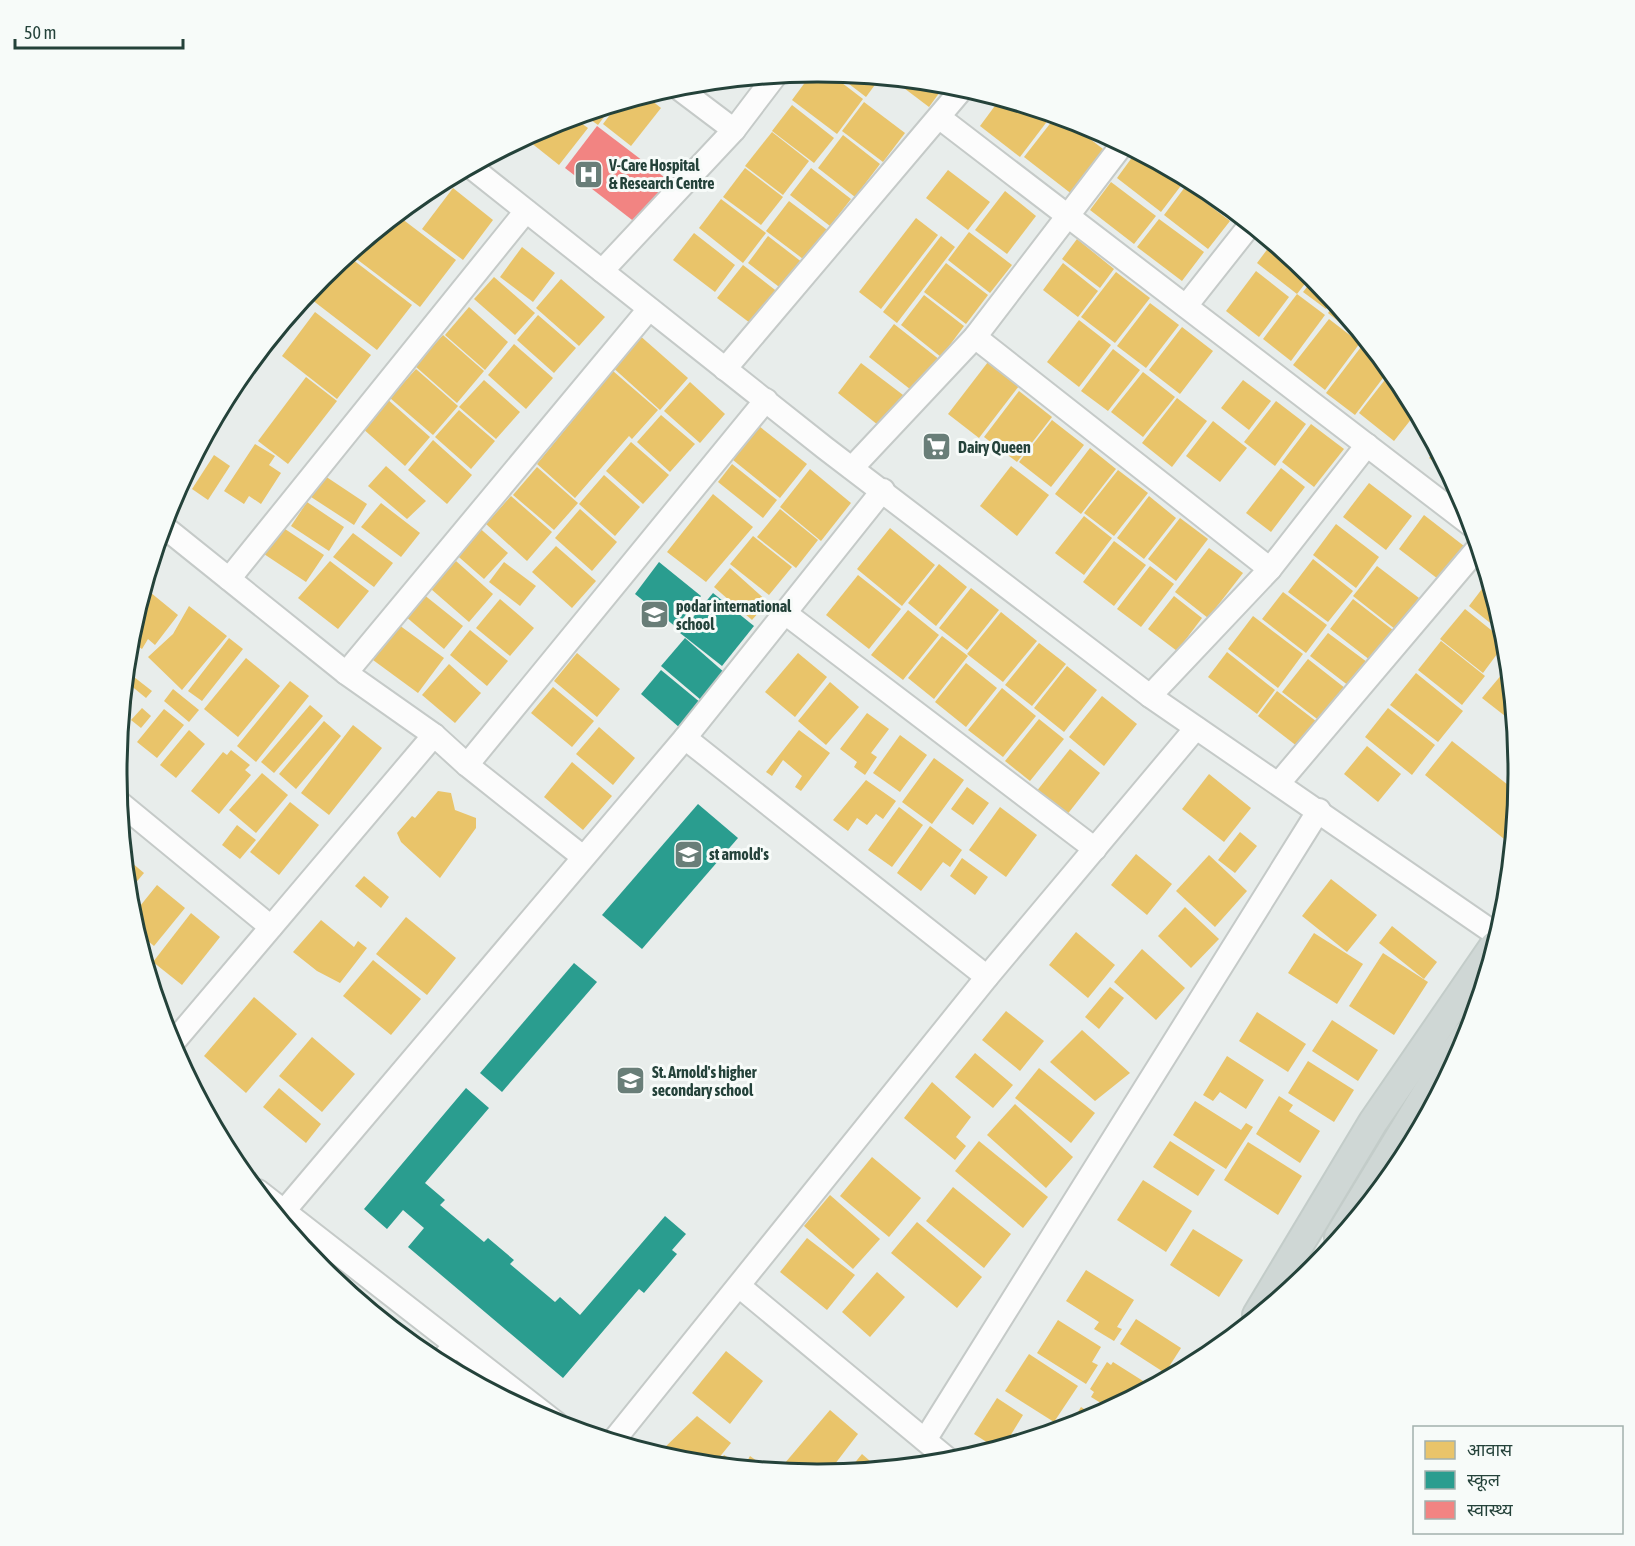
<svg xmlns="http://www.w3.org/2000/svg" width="1635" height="1546" viewBox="0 0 1635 1546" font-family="'Asap Condensed','Noto Sans Devanagari',sans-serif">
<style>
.homes{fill:#e9c46a}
.schools{fill:#2a9d8f}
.health{fill:#f28482}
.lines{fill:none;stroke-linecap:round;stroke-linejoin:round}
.minor-casing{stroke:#c5cac8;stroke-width:26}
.major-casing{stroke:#c3ccc9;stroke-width:32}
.minor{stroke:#fcfcfc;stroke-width:22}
.major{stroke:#cfd7d5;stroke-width:28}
.labels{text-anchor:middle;stroke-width:6;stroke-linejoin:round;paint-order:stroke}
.poi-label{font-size:16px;font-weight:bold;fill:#24423a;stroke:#f7fbf9;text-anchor:start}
.rim{fill:none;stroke:#24423a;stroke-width:3}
</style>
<rect width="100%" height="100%" fill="#e8edeb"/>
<g class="homes">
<polygon points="812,73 829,73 863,99 837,134 792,100"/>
<polygon points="836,74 880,78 866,97"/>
<polygon points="892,79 945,85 929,107"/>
<polygon points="646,96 661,108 631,146 603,124 618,104"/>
<polygon points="1000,99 1052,115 1020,157 980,126"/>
<polygon points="864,102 905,133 883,162 842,131"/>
<polygon points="792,105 834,138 814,163 772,131"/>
<polygon points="612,106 598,125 584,115"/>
<polygon points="1056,116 1064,119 1107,152 1073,195 1024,157"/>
<polygon points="574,118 588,128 559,165 525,138 550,125"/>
<polygon points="1074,122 1086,125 1108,137 1103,144"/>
<polygon points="772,132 809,161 783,195 745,166"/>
<polygon points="843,135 880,164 855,197 818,168"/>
<polygon points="1136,152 1157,164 1183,183 1161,212 1117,178"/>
<polygon points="745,168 783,197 761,225 723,197"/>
<polygon points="811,168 851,199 830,226 790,195"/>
<polygon points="948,170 990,202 968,230 926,198"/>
<polygon points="1190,181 1207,190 1236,214 1232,219 1187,185"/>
<polygon points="1111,182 1156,216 1134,244 1090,210"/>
<polygon points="1185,187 1230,221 1208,249 1164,215"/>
<polygon points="453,188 493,220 463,260 422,229"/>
<polygon points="1005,191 1036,216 1007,254 975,230"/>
<polygon points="721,199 766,233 743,263 699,228"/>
<polygon points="789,201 830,232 807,262 766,231"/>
<polygon points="397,215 456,260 420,307 350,254"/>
<polygon points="916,218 938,235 881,309 859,292"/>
<polygon points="1159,219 1204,252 1182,281 1137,247"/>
<polygon points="969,232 1012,265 990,293 948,260"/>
<polygon points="694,233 735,265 715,292 673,260"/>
<polygon points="768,236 803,263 783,290 748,263"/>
<polygon points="941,236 955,247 897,323 883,312"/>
<polygon points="1077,239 1114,269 1100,288 1062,259"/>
<polygon points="1272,243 1311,276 1297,294 1257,263"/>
<polygon points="522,247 555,273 533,302 500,277"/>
<polygon points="348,256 412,305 377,350 307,296 322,277"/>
<polygon points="946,263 988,295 966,324 924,292"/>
<polygon points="1063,263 1098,291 1078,317 1043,290"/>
<polygon points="743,265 779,293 754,326 717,298"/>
<polygon points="1256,271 1289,297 1259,337 1226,311"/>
<polygon points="1116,272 1150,298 1115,343 1081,317"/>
<polygon points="494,277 535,313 515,335 474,299"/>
<polygon points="1314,278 1332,301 1326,309 1303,292"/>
<polygon points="561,279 605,317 579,346 536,308"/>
<polygon points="1297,294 1325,315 1291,361 1263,339"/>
<polygon points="924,295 964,326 941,357 901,325"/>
<polygon points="1150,303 1179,325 1146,368 1117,346"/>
<polygon points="1335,304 1363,338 1362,340 1328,313"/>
<polygon points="469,307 508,342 485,370 445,335"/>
<polygon points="315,312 371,355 337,399 282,356"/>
<polygon points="538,315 576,348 554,373 517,340"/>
<polygon points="1329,319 1360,343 1325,390 1293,365"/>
<polygon points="1079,320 1111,345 1079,387 1047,362"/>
<polygon points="894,324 940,360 915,393 869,357"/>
<polygon points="1182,327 1213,351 1180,394 1149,370"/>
<polygon points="638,334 688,378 660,410 610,365"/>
<polygon points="443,335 484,371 457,403 415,366"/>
<polygon points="1364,343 1389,370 1355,415 1326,393"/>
<polygon points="514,344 553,378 526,409 488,375"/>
<polygon points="1113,349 1140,370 1108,411 1081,391"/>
<polygon points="988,362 1019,386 979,438 948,414"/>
<polygon points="861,363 907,398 883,429 838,393"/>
<polygon points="416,369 458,406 433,435 390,398"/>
<polygon points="613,371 658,410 632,439 629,436 575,498 537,464"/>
<polygon points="1143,372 1175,397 1143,437 1111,412"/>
<polygon points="1391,372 1416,413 1394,441 1359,413"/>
<polygon points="306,377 337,401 288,464 258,441"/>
<polygon points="484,380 520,412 496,439 459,407"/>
<polygon points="1243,380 1271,401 1249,430 1221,408"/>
<polygon points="690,382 725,414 700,443 664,411"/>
<polygon points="1019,391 1052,417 1017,462 984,437"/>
<polygon points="386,398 430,437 405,466 361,427"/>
<polygon points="1177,398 1207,421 1172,467 1142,443"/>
<polygon points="1276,401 1306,424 1275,466 1244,442"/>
<polygon points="459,410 495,441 471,469 435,437"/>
<polygon points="661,415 695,444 670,472 637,442"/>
<polygon points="1052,420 1084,445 1051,487 1019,462"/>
<polygon points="1213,421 1247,448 1220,482 1186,456"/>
<polygon points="1311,424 1344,449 1314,487 1282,462"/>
<polygon points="759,426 807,464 780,498 733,460"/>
<polygon points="433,440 472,475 447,504 408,470"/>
<polygon points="631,442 669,475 643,504 606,471"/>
<polygon points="255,444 275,456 269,465 281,473 261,504 249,496 244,504 224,491"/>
<polygon points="1090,448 1116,469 1081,514 1055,494"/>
<polygon points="1436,450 1441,459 1448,473 1429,458"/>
<polygon points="214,455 230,466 208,500 192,489"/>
<polygon points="732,464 777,500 763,518 718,482"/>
<polygon points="386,466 426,501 407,519 368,486"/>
<polygon points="1011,466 1049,495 1017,536 980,506"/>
<polygon points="537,467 578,503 554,530 513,495"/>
<polygon points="1281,468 1305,487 1271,532 1246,513"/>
<polygon points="810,469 851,503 821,541 780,507"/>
<polygon points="1118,470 1148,493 1114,536 1084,513"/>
<polygon points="322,474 367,504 354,525 308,495"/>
<polygon points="604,475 640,507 615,536 579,504"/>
<polygon points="1369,483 1412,516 1386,550 1343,517"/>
<polygon points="713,494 753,527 706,582 667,552"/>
<polygon points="511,496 552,532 527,561 486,524"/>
<polygon points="1149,496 1176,518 1144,559 1117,538"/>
<polygon points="307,502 344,527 329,551 291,526"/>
<polygon points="381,503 420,533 401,557 361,527"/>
<polygon points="580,509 617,542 592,571 555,538"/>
<polygon points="780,509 818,540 796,568 757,537"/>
<polygon points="1424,515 1464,546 1438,579 1399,549"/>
<polygon points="1084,516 1112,538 1084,575 1055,553"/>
<polygon points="1180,518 1208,539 1176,581 1148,559"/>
<polygon points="1336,524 1379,557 1356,588 1313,555"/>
<polygon points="476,525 508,553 484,579 452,551"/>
<polygon points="282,527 324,555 306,582 264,554"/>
<polygon points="890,528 935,565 902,606 857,569"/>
<polygon points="353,533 393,563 374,587 333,557"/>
<polygon points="753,536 792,567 769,595 730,564"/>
<polygon points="1114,541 1146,565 1114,606 1083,582"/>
<polygon points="556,546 596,581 572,608 532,572"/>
<polygon points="1209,548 1243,573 1208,618 1175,592"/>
<polygon points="1313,559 1353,591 1328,622 1288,592"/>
<polygon points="330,561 369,591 338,629 298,598"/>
<polygon points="456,561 493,594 469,622 431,589"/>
<polygon points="504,562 536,586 520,606 489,582"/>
<polygon points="939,564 967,587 936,626 908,603"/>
<polygon points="1150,566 1174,584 1141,627 1117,609"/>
<polygon points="1377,566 1419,598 1395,629 1353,596"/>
<polygon points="730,568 768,602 752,620 714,587"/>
<polygon points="858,575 901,609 869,649 826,615"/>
<polygon points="1488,581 1504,634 1469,606"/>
<polygon points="145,588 178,615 155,645 148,639 142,649 130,640"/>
<polygon points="971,588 999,610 967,650 939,628"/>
<polygon points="1283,592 1327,625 1306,653 1262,619"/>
<polygon points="423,594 463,626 444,649 405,616"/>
<polygon points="1174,596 1202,618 1177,651 1148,629"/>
<polygon points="500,599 534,628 510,656 476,628"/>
<polygon points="1353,599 1393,630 1370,660 1330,629"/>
<polygon points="189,606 227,636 182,690 148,657 173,634"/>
<polygon points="1465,609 1506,642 1483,673 1440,639"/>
<polygon points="908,610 939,635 903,680 871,655"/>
<polygon points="1001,612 1037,641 1003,682 967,654"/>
<polygon points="1253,616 1303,654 1278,688 1228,649"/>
<polygon points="399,625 444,658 418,693 373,660"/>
<polygon points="470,630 508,661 487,686 450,655"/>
<polygon points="1328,633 1367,662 1349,686 1310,656"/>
<polygon points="942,636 968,656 934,699 908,678"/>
<polygon points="229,638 243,649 202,701 188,691"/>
<polygon points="1441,641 1485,676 1462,705 1418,670"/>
<polygon points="1039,643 1066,664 1032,706 1005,685"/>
<polygon points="1227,652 1275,690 1257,714 1208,677"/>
<polygon points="577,653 620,689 597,717 554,681"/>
<polygon points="798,653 827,677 795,717 765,692"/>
<polygon points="246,658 280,686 238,737 204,709"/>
<polygon points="1308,659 1350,692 1325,725 1282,692"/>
<polygon points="966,663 997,688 966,727 935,702"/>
<polygon points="449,664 481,693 455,723 422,695"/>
<polygon points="1067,666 1097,690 1064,732 1034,708"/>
<polygon points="1508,667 1514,723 1482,698"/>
<polygon points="1416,673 1463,711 1438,742 1390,705"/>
<polygon points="134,677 152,691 146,698 129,684"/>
<polygon points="290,681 309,696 256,762 237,746"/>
<polygon points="830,682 859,707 826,745 798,721"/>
<polygon points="553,687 594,721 572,747 531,713"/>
<polygon points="128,688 132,692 127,698 132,703 122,716 124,692"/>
<polygon points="1002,688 1036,716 1003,757 968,730"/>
<polygon points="173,689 199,710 189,722 164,701"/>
<polygon points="1277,691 1321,725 1302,750 1258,716"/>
<polygon points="1102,696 1137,724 1104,766 1069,737"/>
<polygon points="310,705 323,716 274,773 261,762"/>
<polygon points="142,708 151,716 141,728 131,720"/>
<polygon points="1388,708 1435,745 1412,775 1365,737"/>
<polygon points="164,709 184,725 157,758 137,742"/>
<polygon points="867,713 889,729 871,753 877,757 865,775 854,767 857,762 840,749"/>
<polygon points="1039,719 1064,739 1030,781 1005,761"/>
<polygon points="324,721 341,736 296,789 279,774"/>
<polygon points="353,725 382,748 329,815 301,793"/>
<polygon points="599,727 635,758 613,785 576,754"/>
<polygon points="189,730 205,744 176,778 160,765"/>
<polygon points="799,730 830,753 801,791 795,787 802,776 783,760 772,776 766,772"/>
<polygon points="900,735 927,755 900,792 873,773"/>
<polygon points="1452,741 1517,792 1512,840 1509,843 1425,775"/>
<polygon points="1367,746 1401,774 1378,802 1344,774"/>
<polygon points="1070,749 1100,773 1066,816 1036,792"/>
<polygon points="231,750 250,765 245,770 251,775 219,814 191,791 223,752 227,755"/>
<polygon points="934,758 964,780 932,824 902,802"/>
<polygon points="572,762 612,796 583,830 544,797"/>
<polygon points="262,773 288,795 256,833 229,810"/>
<polygon points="1209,774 1251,808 1224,842 1182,809"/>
<polygon points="866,780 896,801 883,819 876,814 867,825 857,818 848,831 833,820"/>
<polygon points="967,787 989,803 973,825 951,809"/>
<polygon points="438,791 451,793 455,810 476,818 476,828 440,878 401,842 397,833 412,816 415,818"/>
<polygon points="290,802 319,825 279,875 250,852"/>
<polygon points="899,807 923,825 892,867 868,850"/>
<polygon points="1000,807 1037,835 1006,877 969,850"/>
<polygon points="237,825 256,840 240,859 222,845"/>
<polygon points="930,826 962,850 950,867 943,862 921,891 897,873"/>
<polygon points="1240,832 1257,846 1235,873 1218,860"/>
<polygon points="1136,854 1172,884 1147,915 1111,885"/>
<polygon points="1209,855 1247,891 1215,927 1176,891"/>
<polygon points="125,857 144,873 128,892"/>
<polygon points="962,858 988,877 975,895 950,876"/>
<polygon points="364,876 389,897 381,908 355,886"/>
<polygon points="1331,879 1377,915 1347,952 1302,916"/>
<polygon points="157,885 185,908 154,946 137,932 132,916"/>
<polygon points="1185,907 1219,939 1191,968 1158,936"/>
<polygon points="191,913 220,937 182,985 153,962"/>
<polygon points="406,917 456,958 427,995 376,954"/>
<polygon points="321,920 354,947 358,941 367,948 340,983 317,971 293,952"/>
<polygon points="1392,926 1437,962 1424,979 1379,943"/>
<polygon points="1076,932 1115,965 1088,998 1049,965"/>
<polygon points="1314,933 1363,964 1337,1004 1288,973"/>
<polygon points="1142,949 1185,988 1156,1020 1114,982"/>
<polygon points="1383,953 1428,982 1394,1035 1349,1006"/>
<polygon points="373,960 421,999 391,1035 343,996"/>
<polygon points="1110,987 1124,998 1099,1029 1085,1017"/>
<polygon points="254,997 297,1034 246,1093 204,1056"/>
<polygon points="1006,1011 1044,1041 1020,1071 982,1040"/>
<polygon points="1257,1012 1306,1044 1288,1072 1239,1041"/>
<polygon points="1332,1020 1378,1050 1358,1081 1312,1051"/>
<polygon points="1082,1030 1130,1073 1095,1101 1050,1062"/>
<polygon points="312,1037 355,1074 322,1112 279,1076"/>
<polygon points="975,1053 1013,1085 993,1108 955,1077"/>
<polygon points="1227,1056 1264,1080 1246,1109 1220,1092 1213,1101 1203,1095"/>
<polygon points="1308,1061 1354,1090 1334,1122 1288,1093"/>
<polygon points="1039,1068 1095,1113 1071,1143 1015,1098"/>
<polygon points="932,1082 971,1117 956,1137 966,1146 955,1160 904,1118"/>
<polygon points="279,1088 321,1124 306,1143 263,1107"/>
<polygon points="1279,1096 1293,1105 1289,1111 1320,1131 1300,1163 1256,1134"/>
<polygon points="1195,1101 1241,1130 1246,1123 1253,1127 1226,1169 1173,1135"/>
<polygon points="1015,1104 1073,1157 1046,1188 987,1135"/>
<polygon points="979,1141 1048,1197 1023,1228 955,1171"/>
<polygon points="1170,1141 1215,1170 1198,1196 1153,1167"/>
<polygon points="1248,1142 1302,1176 1278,1215 1224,1180"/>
<polygon points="872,1157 921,1198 889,1237 840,1196"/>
<polygon points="1143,1180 1192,1211 1166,1252 1117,1220"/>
<polygon points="953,1187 1011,1234 984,1268 926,1221"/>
<polygon points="830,1195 880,1239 853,1269 804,1226"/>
<polygon points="917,1222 982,1277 957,1308 891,1253"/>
<polygon points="1193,1229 1243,1260 1219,1297 1170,1265"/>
<polygon points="807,1238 855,1275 827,1310 780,1272"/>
<polygon points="1086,1270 1134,1300 1117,1327 1122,1329 1114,1341 1094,1329 1099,1322 1066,1301"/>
<polygon points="877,1272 905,1297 870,1337 842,1312"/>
<polygon points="1136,1319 1181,1348 1165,1373 1120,1344"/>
<polygon points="1058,1320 1101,1347 1092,1362 1098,1365 1086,1384 1037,1353"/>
<polygon points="726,1351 763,1381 730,1424 692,1393"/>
<polygon points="1029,1354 1078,1386 1054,1422 1005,1391"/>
<polygon points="1107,1362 1111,1365 1113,1362 1151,1386 1109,1408 1091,1397 1094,1392 1090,1389"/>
<polygon points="997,1398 1023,1415 1004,1446 996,1448 974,1434"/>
<polygon points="1081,1407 1095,1416 1070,1425"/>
<polygon points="830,1410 858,1434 828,1473 779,1470"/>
<polygon points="697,1416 731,1443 718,1459 712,1464 680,1460 658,1454"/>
<polygon points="862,1454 878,1468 848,1471"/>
<polygon points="724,1455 743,1467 717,1464"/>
<polygon points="750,1456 761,1464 758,1468 744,1467"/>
</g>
<g class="schools">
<polygon points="659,562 701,596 676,627 635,594"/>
<polygon points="713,593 754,626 722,666 680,633"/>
<polygon points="685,638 725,673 701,700 661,666"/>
<polygon points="661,670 701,703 680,728 641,694"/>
<polygon points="698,804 738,838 642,949 602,915"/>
<polygon points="574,963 597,982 502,1092 480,1073"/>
<polygon points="466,1088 489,1108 425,1183 445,1200 440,1205 484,1242 488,1238 514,1260 510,1264 555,1302 560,1297 580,1315 665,1216 686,1234 672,1250 677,1254 644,1293 639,1289 563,1378 408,1247 424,1228 403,1210 387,1229 364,1209"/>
</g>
<polygon class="health" points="597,126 668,180 636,223 565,168"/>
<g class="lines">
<defs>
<g id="minor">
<polyline points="677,87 734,130"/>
<polyline points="940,118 1471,525"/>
<polyline points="471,167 825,448 1150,696 1497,935"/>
<polyline points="602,271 734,130 775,76"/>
<polyline points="1186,306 1250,225"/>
<polyline points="975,337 1270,569"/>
<polyline points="725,369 963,88"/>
<polyline points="852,468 975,337 1122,145"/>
<polyline points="163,526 346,673 434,735 467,765 583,857"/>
<polyline points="229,579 526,211"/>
<polyline points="785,613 1095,849"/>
<polyline points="346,673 649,309"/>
<polyline points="1150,696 1270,569 1367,445"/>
<polyline points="685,738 987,977"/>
<polyline points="467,765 766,400"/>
<polyline points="1279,783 1478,548"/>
<polyline points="120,803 271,927"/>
<polyline points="172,1044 434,735"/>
<polyline points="258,1191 556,1423"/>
<polyline points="279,1217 685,738 883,490"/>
<polyline points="739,1286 950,1461"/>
<polyline points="440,1362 455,1345"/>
<polyline points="614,1440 987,977 1196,728"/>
<polyline points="925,1440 1319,810"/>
</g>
<g id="major">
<polyline points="1339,1237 1439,1073 1467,1035"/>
<polyline points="1257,1315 1373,1122 1494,946"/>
</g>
</defs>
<use href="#minor" class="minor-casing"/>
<use href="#major" class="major-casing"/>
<use href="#minor" class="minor"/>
<use href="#major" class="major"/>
</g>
<defs>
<symbol id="hospital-square" viewBox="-11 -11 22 22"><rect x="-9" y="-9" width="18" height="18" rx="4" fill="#697e78" stroke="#f7fbf9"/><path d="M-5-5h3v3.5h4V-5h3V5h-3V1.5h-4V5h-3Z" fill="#fff"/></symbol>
<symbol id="supermarket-square" viewBox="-11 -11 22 22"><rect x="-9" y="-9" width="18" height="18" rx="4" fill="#697e78" stroke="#f7fbf9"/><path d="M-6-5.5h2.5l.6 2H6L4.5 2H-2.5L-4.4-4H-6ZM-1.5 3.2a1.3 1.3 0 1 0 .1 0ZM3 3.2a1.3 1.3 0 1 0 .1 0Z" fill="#fff"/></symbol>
<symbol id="school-square" viewBox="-11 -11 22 22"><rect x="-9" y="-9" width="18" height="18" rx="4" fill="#697e78" stroke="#f7fbf9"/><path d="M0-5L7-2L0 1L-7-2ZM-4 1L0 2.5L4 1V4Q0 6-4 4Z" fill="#fff"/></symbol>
</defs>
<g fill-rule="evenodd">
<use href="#hospital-square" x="572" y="158" width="33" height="33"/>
<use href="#supermarket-square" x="920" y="430" width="33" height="33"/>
<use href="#school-square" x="638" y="598" width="33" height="33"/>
<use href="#school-square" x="672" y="838" width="33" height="33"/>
<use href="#school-square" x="614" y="1064" width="33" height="33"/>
</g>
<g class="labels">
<g class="poi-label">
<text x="609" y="171">V-Care Hospital<tspan x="609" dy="18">&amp; Research Centre</tspan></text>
<text x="958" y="453">Dairy Queen</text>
<text x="676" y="612">podar international<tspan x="676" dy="18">school</tspan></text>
<text x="709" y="860">st arnold's</text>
<text x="652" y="1078">St. Arnold's higher<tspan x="652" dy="18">secondary school</tspan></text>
</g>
</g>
<path d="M0 0H1635V1546H0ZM817 82H818A690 690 0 0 1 1508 772V774A690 690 0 0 1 818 1464H817A690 690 0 0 1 127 774V772A690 690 0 0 1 817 82Z" fill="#f7fbf9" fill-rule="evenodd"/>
<path class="rim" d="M817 82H818A690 690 0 0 1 1508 772V774A690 690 0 0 1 818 1464H817A690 690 0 0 1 127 774V772A690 690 0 0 1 817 82Z"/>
<rect x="1413" y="1426" width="210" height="108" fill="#f7fbf9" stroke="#a3b1ad" stroke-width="1.5"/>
<rect x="1425" y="1441" width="30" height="18" fill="#e9c46a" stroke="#a3b1ad" stroke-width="1.5"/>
<text x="1467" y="1456" font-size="18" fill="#24423a">आवास</text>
<rect x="1425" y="1471" width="30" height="18" fill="#2a9d8f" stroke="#a3b1ad" stroke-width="1.5"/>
<text x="1467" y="1486" font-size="18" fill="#24423a">स्कूल</text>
<rect x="1425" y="1501" width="30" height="18" fill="#f28482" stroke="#a3b1ad" stroke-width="1.5"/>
<text x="1467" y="1516" font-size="18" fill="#24423a">स्वास्थ्य</text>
<path d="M15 39v9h168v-9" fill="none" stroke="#24423a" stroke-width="3"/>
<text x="24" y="39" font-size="18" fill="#24423a" stroke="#f7fbf9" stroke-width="4.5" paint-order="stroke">50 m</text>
</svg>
